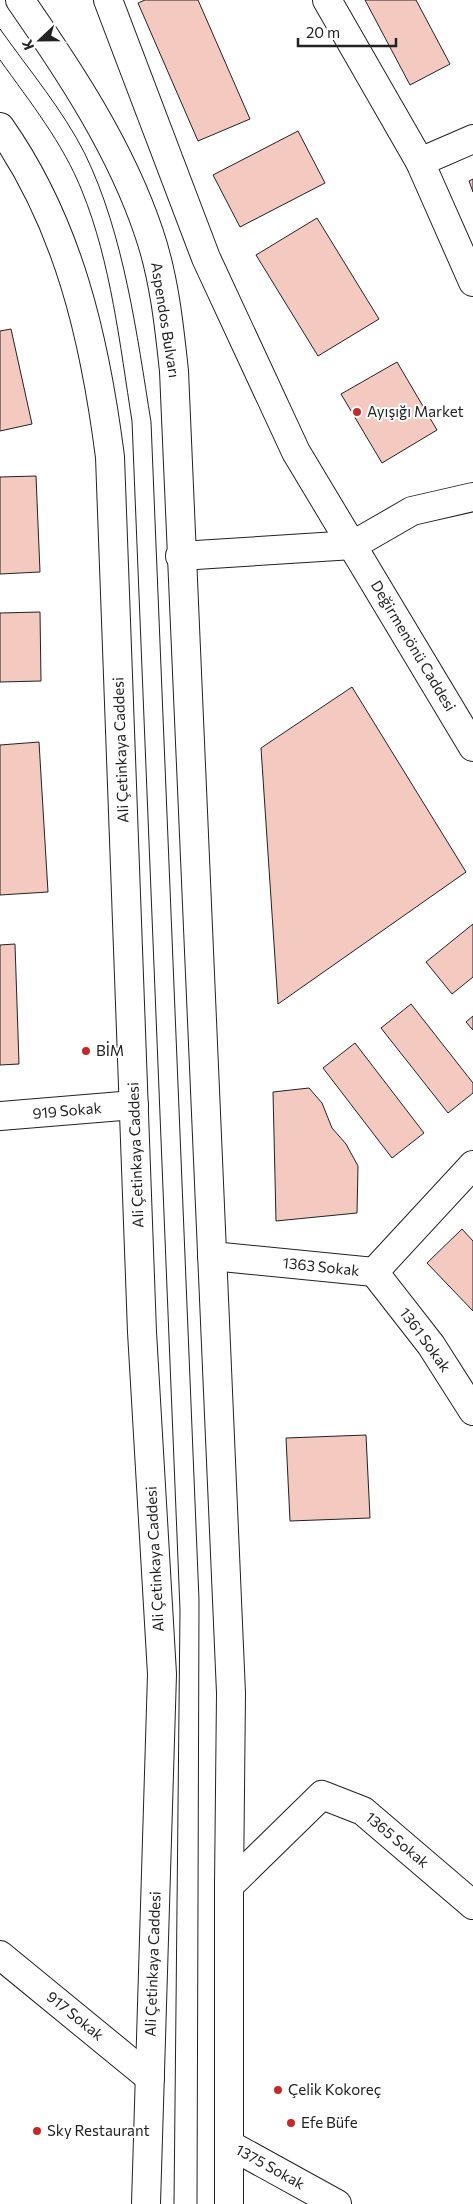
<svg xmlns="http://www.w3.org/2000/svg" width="473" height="2204" viewBox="0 0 473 2204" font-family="Commissioner,sans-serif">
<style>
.building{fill:#f3c9c0;stroke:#222}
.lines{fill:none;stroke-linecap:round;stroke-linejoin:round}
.street-casing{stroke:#222;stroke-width:30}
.primary-casing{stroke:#222;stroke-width:30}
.street{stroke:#fff;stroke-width:28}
.primary{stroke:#fff;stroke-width:28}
.tram{stroke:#222;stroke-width:1}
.poi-dot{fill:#c62828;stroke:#fff;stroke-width:2}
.labels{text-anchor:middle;stroke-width:4;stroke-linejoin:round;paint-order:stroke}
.street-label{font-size:15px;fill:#222;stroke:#fff}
.poi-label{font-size:15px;fill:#222;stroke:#fff;text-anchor:start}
</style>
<rect width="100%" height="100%" fill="#fff"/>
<g class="building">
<polygon points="145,0 198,0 250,119 198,141 138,3"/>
<polygon points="365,0 416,0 450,64 410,85"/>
<polygon points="298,131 325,183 240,227 213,175"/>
<polygon points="473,179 473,192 469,181"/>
<polygon points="317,218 379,319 318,356 256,255"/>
<polygon points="11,329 32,424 0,431 0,331"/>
<polygon points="397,362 437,430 382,463 341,394"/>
<polygon points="36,476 40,572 0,574 0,477"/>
<polygon points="40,612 41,681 0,682 0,613"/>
<polygon points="352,687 466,872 278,1004 261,748"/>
<polygon points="39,742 48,892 0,895 0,745"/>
<polygon points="473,924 473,977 452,994 426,962"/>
<polygon points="15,944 19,1064 0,1065 0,945"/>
<polygon points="411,1004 473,1083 473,1093 448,1113 381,1028"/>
<polygon points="473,1016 473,1030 466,1022"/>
<polygon points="355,1043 424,1133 392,1158 323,1068"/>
<polygon points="309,1088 322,1103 332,1128 346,1144 358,1166 357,1213 276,1221 273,1092"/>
<polygon points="462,1229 473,1241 473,1311 427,1263"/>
<polygon points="366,1435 370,1518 290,1521 286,1438"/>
</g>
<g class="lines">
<defs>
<g id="street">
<polyline points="108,0 206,258 296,452 473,747"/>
<polyline points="327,0 420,162 473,282"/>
<polyline points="420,162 473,139"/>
<polyline points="180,556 353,545 412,511 473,497"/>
<polyline points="0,1116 134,1105"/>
<polyline points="212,1256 374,1272 473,1165"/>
<polyline points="374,1272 431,1345 473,1411"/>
<polyline points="229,1886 322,1795 363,1811 473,1905"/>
<polyline points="0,1955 150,2078"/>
<polyline points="230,2145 337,2204"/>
</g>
<g id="primary">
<path d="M 20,0 C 70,72 121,149 149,233 C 164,277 169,324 174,371 L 231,1693 L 229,1886 L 229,2204"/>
<path d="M 0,127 C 69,225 95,340 110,457 L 142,1332 L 162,1674 L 146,2204"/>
</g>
</defs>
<use href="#street" class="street-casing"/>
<use href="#primary" class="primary-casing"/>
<use href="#street" class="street"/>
<use href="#primary" class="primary"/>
<g class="tram">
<path d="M 0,29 C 29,70 63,110 85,154 C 124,234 137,335 151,422 L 199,1600 L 197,2204"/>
<path d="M 0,60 C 30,102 63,143 82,191 C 111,262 120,346 132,421 L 180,1610 L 174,2204"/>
</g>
</g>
<g class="poi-dot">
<circle cx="357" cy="412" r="5"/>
<circle cx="86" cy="1051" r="5"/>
<circle cx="278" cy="2090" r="5"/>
<circle cx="291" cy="2123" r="5"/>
<circle cx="37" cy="2131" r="5"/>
</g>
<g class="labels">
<g class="street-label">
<text transform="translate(165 320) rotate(81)" y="5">Aspendos Bulvarı</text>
<text transform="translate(413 646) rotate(59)" y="5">Değirmenönü Caddesi</text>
<text transform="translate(121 750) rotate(-92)" y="5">Ali Çetinkaya Caddesi</text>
<text transform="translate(67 1111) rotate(-5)" y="5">919 Sokak</text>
<text transform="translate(136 1155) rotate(-92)" y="5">Ali Çetinkaya Caddesi</text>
<text transform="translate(321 1267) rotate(6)" y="5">1363 Sokak</text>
<text transform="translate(425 1340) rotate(54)" y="5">1361 Sokak</text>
<text transform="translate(155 1559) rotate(-93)" y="5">Ali Çetinkaya Caddesi</text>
<text transform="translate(397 1840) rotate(40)" y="5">1365 Sokak</text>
<text transform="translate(153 1964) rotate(-88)" y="5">Ali Çetinkaya Caddesi</text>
<text transform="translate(75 2016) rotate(39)" y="5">917 Sokak</text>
<text transform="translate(270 2167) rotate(29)" y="5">1375 Sokak</text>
</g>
<g class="poi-label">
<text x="367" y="417">Ayışığı Market</text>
<text x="96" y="1056">BİM</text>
<text x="288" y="2095">Çelik Kokoreç</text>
<text x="301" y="2128">Efe Büfe</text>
<text x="47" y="2136">Sky Restaurant</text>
</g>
</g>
<g transform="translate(40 40) rotate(248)" stroke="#ffffff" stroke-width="4" paint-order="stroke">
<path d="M0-4L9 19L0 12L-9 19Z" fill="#222222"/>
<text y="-8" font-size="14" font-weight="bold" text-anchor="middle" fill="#222222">K</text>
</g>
<path d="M298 38v8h98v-8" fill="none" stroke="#222222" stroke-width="2.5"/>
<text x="306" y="38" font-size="15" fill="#222222" stroke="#ffffff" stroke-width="4" paint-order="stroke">20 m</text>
</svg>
